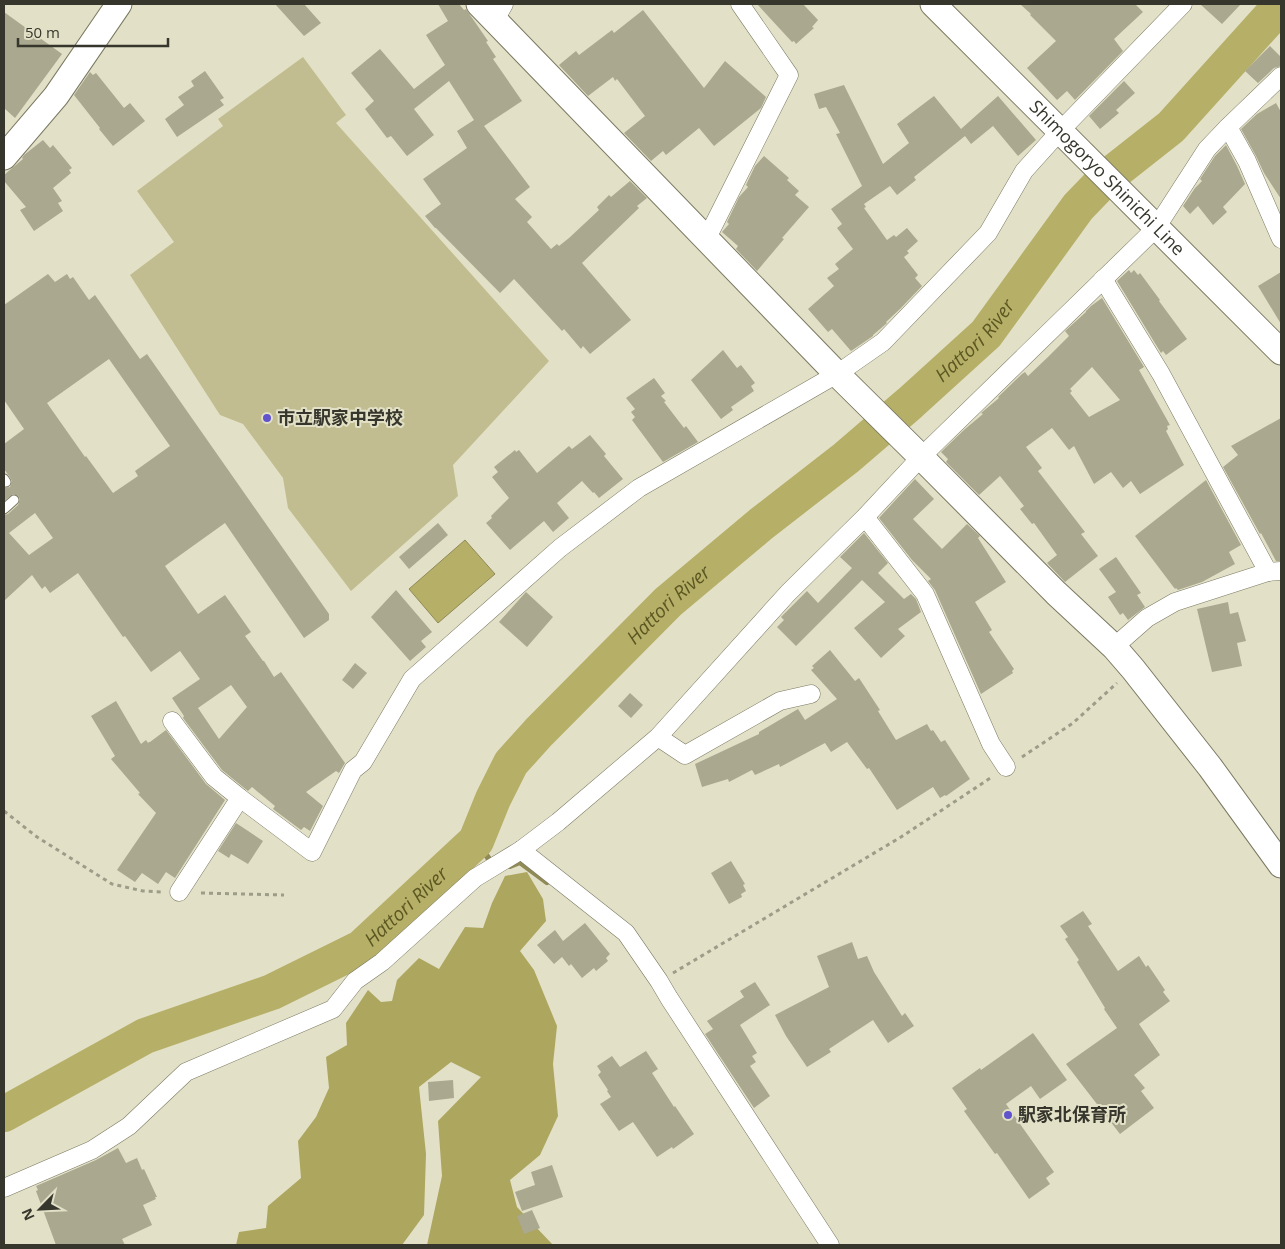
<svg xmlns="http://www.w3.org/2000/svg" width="1285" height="1249" viewBox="0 0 1285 1249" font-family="'Open Sans','Noto Sans JP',sans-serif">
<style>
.green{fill:#c1bd90}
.forest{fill:#ada65f}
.water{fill:#b6af68;stroke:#908b56}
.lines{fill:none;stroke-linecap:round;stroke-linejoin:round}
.stream{stroke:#908b56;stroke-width:6}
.river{stroke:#b6af68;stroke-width:36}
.building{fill:#aaa88f;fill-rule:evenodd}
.lane-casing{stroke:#7b7962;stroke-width:11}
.street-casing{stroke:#7b7962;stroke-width:19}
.secondary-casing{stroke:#7b7962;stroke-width:27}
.path{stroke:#9d9c88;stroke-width:3;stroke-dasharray:4 4;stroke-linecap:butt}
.lane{stroke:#fff;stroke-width:9}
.street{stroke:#fff;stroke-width:18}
.secondary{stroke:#fff;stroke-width:25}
.poi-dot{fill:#6153cc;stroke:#e2e1c7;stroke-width:2}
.labels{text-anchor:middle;stroke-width:4;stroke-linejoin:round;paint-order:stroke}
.street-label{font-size:18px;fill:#37362c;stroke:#e2e1c7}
.poi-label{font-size:18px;font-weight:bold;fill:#37362c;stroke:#e2e1c7;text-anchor:start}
.water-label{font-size:19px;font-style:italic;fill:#5c5721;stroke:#e2e1c7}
</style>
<rect width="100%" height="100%" fill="#e2e1c7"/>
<polygon class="green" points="303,57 346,115 336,123 549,361 453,465 458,496 351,591 288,508 283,478 243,424 220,415 130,275 174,242 137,191 223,126 218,119"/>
<polygon class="forest" points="527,872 543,899 546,921 520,951 534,970 557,1026 553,1064 558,1116 540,1155 510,1180 517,1207 553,1245 427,1245 442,1176 438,1121 481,1077 451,1062 419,1087 426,1154 424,1215 402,1245 236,1245 239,1232 266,1228 268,1206 301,1178 298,1141 316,1117 329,1088 326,1057 347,1045 346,1023 368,990 381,1002 392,1001 397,980 419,958 439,969 465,927 483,928 492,903 505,876"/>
<polygon class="water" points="465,540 495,574 438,623 409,589"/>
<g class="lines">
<g class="stream">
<polyline points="476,841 494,866"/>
<polyline points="510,866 520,862 547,882"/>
</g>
<path class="river" id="s1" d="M 4,1114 L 145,1036 L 272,992 L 361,948 L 476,841 L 493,799 L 511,763 L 539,732 L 668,602 L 761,524 L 846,458 L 910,403 L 986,334 L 1078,207 L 1105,179 L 1171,127 L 1281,5"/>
</g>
<g class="building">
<polygon points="275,4 304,4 321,23 304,36"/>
<polygon points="438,4 459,4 464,10 466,9 488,41 486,42 496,57 493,59 522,101 484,126 530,187 515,199 532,217 527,222 551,249 557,244 559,246 569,238 599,210 597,207 609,195 611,197 630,181 647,198 637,206 639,208 582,263 631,320 590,354 583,346 581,349 564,329 562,331 514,279 500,293 436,228 435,228 425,216 441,204 423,179 467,148 457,131 474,120 449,81 414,109 434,135 407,156 391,136 387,138 365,109 374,101 351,73 380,49 414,89 445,65 426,35 448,21"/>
<polygon points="757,4 803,4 818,20 812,27 814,28 796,44 794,41 792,42"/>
<polygon points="1020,4 1135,4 1143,12 1114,39 1123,51 1075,100 1067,91 1057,100 1027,68 1056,41 1030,15 1031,14"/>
<polygon points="1200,4 1241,4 1222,24"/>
<polygon points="643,10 704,88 725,61 766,97 761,108 714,146 699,128 666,155 663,151 651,161 624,133 645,116 617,79 615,81 613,77 588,96 559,65 576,51 579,55 612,30 614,33"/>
<polygon points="4,12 62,54 15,118 4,108"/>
<polygon points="1270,46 1281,57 1281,66 1274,68 1258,83 1245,71"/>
<polygon points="205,71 224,98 220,100 224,105 177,137 165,119 184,105 178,97 194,86 191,81"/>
<polygon points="90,72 93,75 96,73 124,108 130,103 145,121 113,146 99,129 100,128 74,95"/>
<polygon points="1124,81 1135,93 1116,110 1119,113 1100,129 1089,116"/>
<polygon points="844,85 883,164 909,143 897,124 934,96 961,129 998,96 1036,140 1018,156 993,126 971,144 965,136 914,177 916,180 897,195 890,186 864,204 866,207 864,208 887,240 894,235 896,237 907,228 918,241 907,251 909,253 904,257 918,275 915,278 922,286 900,309 886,322 887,323 873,335 873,336 851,351 832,329 828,332 808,309 834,286 827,278 839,269 835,264 853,249 837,228 842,224 831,209 862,186 836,134 840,133 826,107 819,109 814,94"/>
<polygon points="1276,103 1281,112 1281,199 1264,173 1256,156 1241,129 1257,114"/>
<polygon points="43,140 50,148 53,145 72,168 69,170 71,173 53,188 62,201 58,203 63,211 34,231 20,210 26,207 4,181 4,175 23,159 22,158 24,155"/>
<polygon points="1226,145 1237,166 1245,184 1223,207 1227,212 1213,225 1198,206 1190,214 1183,206 1195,188 1202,181 1200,179 1215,156"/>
<polygon points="764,156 789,178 787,180 799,191 795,195 809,207 782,238 784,239 757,271 736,249 738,246 722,232 729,224 727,222 739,197 748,187 746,185 755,166"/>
<polygon points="1129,270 1131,273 1134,270 1138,275 1140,273 1160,300 1159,301 1187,339 1166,355 1163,351 1161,353 1117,281"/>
<polygon points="1281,272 1281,324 1258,286"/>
<path d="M 48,274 L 55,282 L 67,274 L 70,279 L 73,277 L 89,300 L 95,295 L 140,359 L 147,354 L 329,614 L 329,620 L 304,638 L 225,523 L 165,566 L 198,614 L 225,595 L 251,632 L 245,636 L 263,661 L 264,661 L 274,677 L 281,672 L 345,763 L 339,773 L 336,771 L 306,792 L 323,806 L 310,831 L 304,827 L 301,830 L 273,809 L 275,806 L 252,787 L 248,791 L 222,770 L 183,718 L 184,716 L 172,698 L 200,679 L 180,651 L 151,672 L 125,636 L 123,637 L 78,573 L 50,593 L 45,586 L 42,589 L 32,575 L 4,601 L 4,515 L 8,514 L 18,505 L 20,499 L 18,496 L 13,494 L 4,501 L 4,488 L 10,487 L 12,481 L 9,476 L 4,469 L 4,444 L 24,429 L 4,400 L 4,305 ZM 109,359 L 170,446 L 135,471 L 138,476 L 113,493 L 86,456 L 85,457 L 47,403 ZM 35,513 L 53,538 L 29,555 L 9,533 ZM 231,685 L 247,707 L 219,739 L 198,708 Z"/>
<path d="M 1102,298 L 1144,367 L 1139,370 L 1170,425 L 1167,426 L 1168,429 L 1166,431 L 1184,465 L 1140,494 L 1131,481 L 1123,488 L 1111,472 L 1094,484 L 1074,446 L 1069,450 L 1052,428 L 1026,447 L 1042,468 L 1038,471 L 1085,532 L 1081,534 L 1098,556 L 1065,582 L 1047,563 L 1057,555 L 1034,523 L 1032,524 L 1020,509 L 1024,506 L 1000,476 L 979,495 L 946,462 L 948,459 L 941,452 L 965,429 L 983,414 L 981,413 L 999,398 L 998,397 L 1022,374 L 1025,372 L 1028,376 L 1048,357 L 1069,336 L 1065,331 L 1086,312 L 1086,311 L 1091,306 ZM 1092,367 L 1120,400 L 1089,417 L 1070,393 L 1072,391 L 1070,389 Z"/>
<polygon points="723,350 737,368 741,365 755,383 751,386 754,391 731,407 733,410 721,419 691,380"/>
<polygon points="654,378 665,393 661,396 666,401 664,402 684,428 686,426 698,442 663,462 632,420 635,417 631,412 635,409 626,398"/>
<polygon points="1281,418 1281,561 1276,561 1261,533 1260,534 1223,467 1238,455 1231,446"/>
<polygon points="590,435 606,454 604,456 623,479 599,498 594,492 593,493 582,481 557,503 569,518 553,532 544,521 510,550 486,523 492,518 491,516 509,498 492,477 498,472 494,467 515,450 516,452 519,450 537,473 569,446 572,449"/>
<polygon points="915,479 934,499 913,519 942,549 967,524 980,536 978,538 1006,582 975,602 992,630 989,632 1014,669 1012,671 1013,673 981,694 935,590 928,581 931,579 912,560 879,518"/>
<polygon points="1206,480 1241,545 1229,552 1235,564 1202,582 1178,590 1176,588 1175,589 1135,536"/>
<polygon points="438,523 448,535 409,569 399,557"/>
<polygon points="864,533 888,563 878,573 904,599 911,594 916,599 921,612 898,629 905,636 881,658 854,628 885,602 862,580 796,646 777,627 784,620 781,617 807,591 818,603 852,568 840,557"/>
<polygon points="1116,557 1141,593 1137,595 1145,607 1128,620 1123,613 1120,615 1108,597 1116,592 1099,569"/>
<polygon points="396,590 432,632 421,641 426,647 410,661 371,617"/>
<polygon points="526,592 553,617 527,647 499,622"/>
<polygon points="1228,602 1230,614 1238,612 1246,641 1237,643 1242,666 1212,672 1197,609"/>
<polygon points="830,650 855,681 859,678 880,710 878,711 896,740 927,724 931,731 933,730 941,742 945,740 970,779 946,796 945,795 940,798 933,787 897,810 869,768 867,769 847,742 831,752 825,743 780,767 779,764 755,775 752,770 729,782 728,779 702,787 695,764 759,734 759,732 798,709 805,720 837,699 811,670 814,668 812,666"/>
<polygon points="355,663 367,673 353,689 342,680"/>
<polygon points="630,693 643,705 631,718 618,706"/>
<polygon points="116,701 141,744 146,740 148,743 149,742 150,742 166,730 206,784 225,800 175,878 166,872 158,884 142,873 135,882 117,870 156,813 138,794 140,793 111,759 115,756 91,716"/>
<polygon points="236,823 263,841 248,864 231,854 229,858 218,851"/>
<polygon points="731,861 745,884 743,885 746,891 741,894 742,897 729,904 711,873"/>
<polygon points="1083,911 1092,924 1088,926 1118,971 1139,956 1146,967 1148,965 1165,990 1163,992 1170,1001 1139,1024 1160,1055 1134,1075 1145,1088 1141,1091 1154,1108 1120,1134 1066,1064 1117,1028 1104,1009 1105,1008 1077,962 1079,960 1065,939 1068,937 1060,926"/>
<polygon points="585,923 610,954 606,958 608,961 596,971 594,968 582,978 571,964 569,966 562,957 554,964 537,945 555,930 563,941"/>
<polygon points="852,942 858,959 867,956 874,972 902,1016 905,1013 914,1026 888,1043 873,1020 829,1049 831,1052 807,1067 786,1036 775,1015 829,987 817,956"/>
<polygon points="755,982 770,1005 740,1025 757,1053 752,1056 756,1062 750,1066 770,1096 754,1108 705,1034 713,1029 707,1021 744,997 740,991"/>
<polygon points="1033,1033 1067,1080 1040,1099 1031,1086 1006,1104 1054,1172 1046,1178 1050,1184 1029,1199 997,1153 995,1154 964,1111 967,1109 952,1088 980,1068 981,1070"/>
<polygon points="646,1051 658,1069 652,1073 674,1107 675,1106 694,1134 673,1149 672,1147 657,1157 633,1122 619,1131 600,1104 611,1097 607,1091 608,1090 598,1075 601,1072 597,1066 612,1056 620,1067"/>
<polygon points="453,1080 454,1098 429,1101 428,1082"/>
<polygon points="118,1148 126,1163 137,1158 142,1170 144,1169 157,1197 155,1197 156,1199 143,1205 152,1225 122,1239 125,1245 56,1245 36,1191 38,1190 36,1186 96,1160"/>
<polygon points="552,1165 563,1197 522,1211 515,1192 535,1185 531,1172"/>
<polygon points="532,1210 540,1228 524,1234 517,1216"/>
</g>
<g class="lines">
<defs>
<g id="lane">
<polyline points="4,479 6,482"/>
<polyline points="4,509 14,500"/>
</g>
<g id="street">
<polyline points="495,20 504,4"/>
<polyline points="1228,127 1247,161 1281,239"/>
<polyline points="707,238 789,75 740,4"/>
<polyline points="1103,279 1161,374 1268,572"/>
<polyline points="865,517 925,594 991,744 1006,767"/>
<polyline points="1114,647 1147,618 1175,602 1268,572 1281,571"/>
<polyline points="172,721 214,777 240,798 312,852 353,770 363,762 412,679 560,548 639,488 837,374 883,342 988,233 1024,171 1060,131 1183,4"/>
<polyline points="658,737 685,755 780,701 811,694"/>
<polyline points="521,850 626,933 659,981 669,998 830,1245"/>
<polyline points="179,892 240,798"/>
<polyline points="4,1188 92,1150 129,1126 186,1072 333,1009 355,981 382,962 475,878 521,850 558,822 658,737 788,593 865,517 921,457 1156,228 1207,149 1228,127 1281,76"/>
</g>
<g id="secondary">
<polyline points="479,4 837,374 921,457 1056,593 1114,647 1133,669 1210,767 1281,865"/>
<path id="s2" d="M 933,4 L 1281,352"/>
<polyline points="4,157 56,96 119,4"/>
</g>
</defs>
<use href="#lane" class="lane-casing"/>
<use href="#street" class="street-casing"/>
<use href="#secondary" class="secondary-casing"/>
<g class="path">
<polyline points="1022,757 1073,723 1117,683"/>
<polyline points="4,811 37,837 112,884 143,891 162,892"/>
<polyline points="201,893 284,895"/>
<polyline points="673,973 901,837 992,777"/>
</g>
<use href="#lane" class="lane"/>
<use href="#street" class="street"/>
<use href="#secondary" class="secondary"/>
</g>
<g class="poi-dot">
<circle cx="267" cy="418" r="5"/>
<circle cx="1008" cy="1115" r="5"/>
</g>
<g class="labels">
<g class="street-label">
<text dy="6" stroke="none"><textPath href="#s2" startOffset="246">Shimogoryo Shinichi Line</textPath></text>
</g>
<g class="poi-label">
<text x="277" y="424">市立駅家中学校</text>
<text x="1018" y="1121">駅家北保育所</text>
</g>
<g class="water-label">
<text dy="7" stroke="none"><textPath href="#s1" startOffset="1266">Hattori River</textPath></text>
<text dy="7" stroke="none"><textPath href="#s1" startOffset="861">Hattori River</textPath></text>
<text dy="7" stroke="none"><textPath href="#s1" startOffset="456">Hattori River</textPath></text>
</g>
</g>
<rect width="1285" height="1249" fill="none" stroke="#37362c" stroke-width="10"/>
<g transform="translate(40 1209) rotate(246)" stroke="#e2e1c7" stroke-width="4" paint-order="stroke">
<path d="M0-4L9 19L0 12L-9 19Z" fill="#37362c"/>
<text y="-8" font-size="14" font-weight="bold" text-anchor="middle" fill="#37362c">N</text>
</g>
<path d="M18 38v8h150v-8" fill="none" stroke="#37362c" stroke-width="2.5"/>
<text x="25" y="38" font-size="15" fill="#37362c" stroke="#e2e1c7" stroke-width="4" paint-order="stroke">50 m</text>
</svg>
